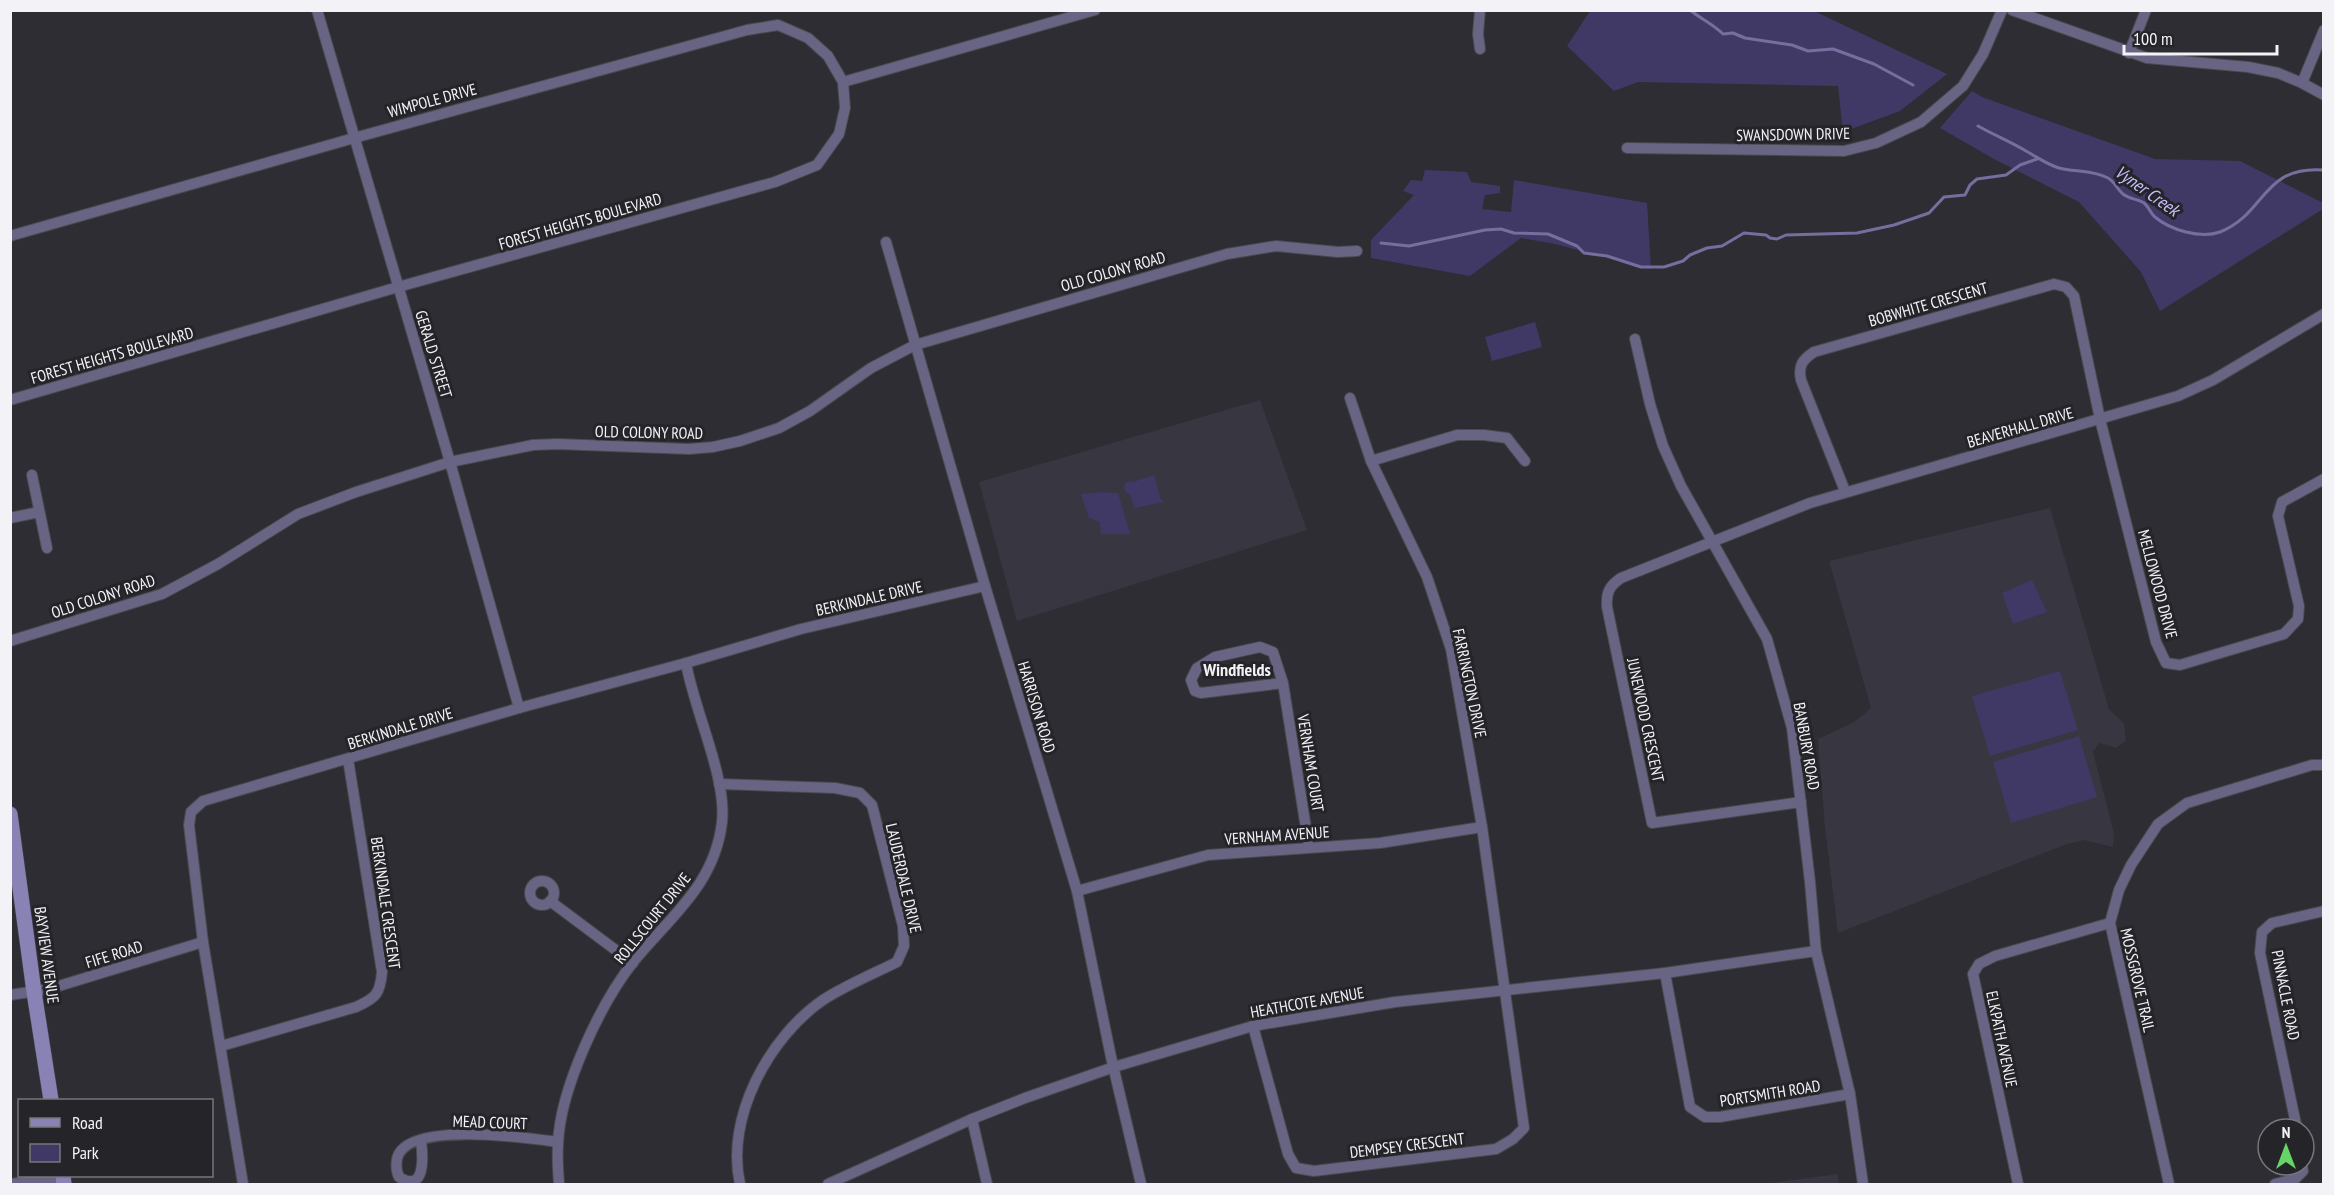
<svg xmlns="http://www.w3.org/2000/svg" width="2334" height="1195" viewBox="0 0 2334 1195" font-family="'PT Sans Narrow',sans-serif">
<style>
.built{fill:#373641}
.green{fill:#403965}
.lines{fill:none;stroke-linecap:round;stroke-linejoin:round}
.stream{stroke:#776d9e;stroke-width:3}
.street-casing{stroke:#4a494e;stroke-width:12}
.secondary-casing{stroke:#4a494e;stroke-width:16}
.street{stroke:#686484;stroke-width:10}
.secondary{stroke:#8882b5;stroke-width:15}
.labels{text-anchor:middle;stroke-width:6;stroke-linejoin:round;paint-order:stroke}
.street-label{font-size:16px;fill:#f3f3f7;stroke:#242429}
.water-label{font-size:18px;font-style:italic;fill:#c5befb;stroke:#242429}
.neighbourhood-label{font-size:18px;font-weight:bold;fill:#f3f3f7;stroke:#242429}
</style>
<rect width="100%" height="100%" fill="#2e2d33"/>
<g class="built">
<polygon points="1260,400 1307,530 1017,621 979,482"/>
<polygon points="2050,508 2109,709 2124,723 2126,741 2116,748 2099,743 2093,752 2114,833 2113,847 2084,840 2067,844 1838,933 1825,828 1818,739 1854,722 1871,708 1829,561"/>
<polygon points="1838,1174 1839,1184 1764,1184"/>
</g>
<g class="green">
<polygon points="1590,11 1814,11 1947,74 1900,111 1843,132 1838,86 1638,82 1614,91 1567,46"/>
<polygon points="1972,91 1982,97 2155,159 2240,161 2323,203 2323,209 2160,311 2141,272 2079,202 1994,159 1940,128"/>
<polygon points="1425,170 1467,172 1471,182 1500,186 1500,193 1485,195 1482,209 1511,212 1514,180 1647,203 1651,269 1555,244 1521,238 1470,276 1371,258 1371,240 1414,195 1403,191 1411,180 1422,181"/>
<polygon points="1535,322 1542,347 1492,361 1485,337"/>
<polygon points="1154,475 1161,500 1164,502 1135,508 1129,493 1126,493 1124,487 1126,482 1133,482"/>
<polygon points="1101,492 1118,493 1130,534 1101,534 1100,522 1089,518 1081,494"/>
<polygon points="2032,580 2047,612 2013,624 2002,593"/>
<polygon points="2060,671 2078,730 1990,756 1972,696"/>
<polygon points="2079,736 2097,797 2011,823 1993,762"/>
</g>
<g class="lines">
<g class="stream">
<path d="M 1690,10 C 1701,19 1713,24 1723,34 L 1733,33 L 1745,38 L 1792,45 L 1808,51 L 1833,49 L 1874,64 L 1913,85"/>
<path d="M 1978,126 C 1994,135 2011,142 2026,151 C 2037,157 2046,164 2059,168 C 2074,172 2093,170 2108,178 C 2115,182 2117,189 2123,194 C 2129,199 2138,199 2144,203 C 2149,207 2151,214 2155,217 C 2170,230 2201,239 2220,232 C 2266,214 2262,165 2324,170"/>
<polyline points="1381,243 1409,246 1485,230 1501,229 1514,233 1548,234 1577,246 1584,253 1607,256 1641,267 1664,267 1683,261 1690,255 1707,248 1722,246 1744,233 1766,235 1770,238 1777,239 1786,235 1857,233 1894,225 1929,213 1944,197 1965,195 1970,185 1977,179 2006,175 2020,165 2037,159"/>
</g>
<defs>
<g id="street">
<polyline points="317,10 450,462 519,708"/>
<polyline points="2012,10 2147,58 2248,67 2278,73 2302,83 2324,95"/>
<polyline points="1480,49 1478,34 1480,10"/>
<polyline points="2129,53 2146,10"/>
<polyline points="843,82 1095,10"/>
<polyline points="2302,83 2324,30"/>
<polyline points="1627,148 1844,151 1876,143 1921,122 1963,86 1983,54 2002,10"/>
<polyline points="10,236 354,138 747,30 778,25 808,38 828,56 843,82 845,108 839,134 817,165 775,182 398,287 10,400"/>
<polyline points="886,242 985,586 1077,891 1111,1057 1141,1184"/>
<polyline points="1635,339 1650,404 1663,446 1681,486 1767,639 1792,728 1810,882 1816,951 1850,1094 1863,1184"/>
<polyline points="1371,461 1457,435 1484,435 1507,438 1525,461"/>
<polyline points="32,475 47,548"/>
<path d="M 1845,491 L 1801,380 C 1798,366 1802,360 1814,352 L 2054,284 L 2066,287 L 2074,296 L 2100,419 L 2156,642 L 2166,663 L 2180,665 L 2284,634 L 2298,619 L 2299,606 L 2278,516 L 2282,502 L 2324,479"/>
<polyline points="10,518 39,512"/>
<polyline points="10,641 162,594 218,564 298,514 356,492 450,462 533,445 557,444 689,449 713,447 740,441 779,428 810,411 871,368 915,345 1227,254 1276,246 1338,252 1357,251"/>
<polyline points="1283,683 1201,693 1195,691 1191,680 1197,668 1215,657 1260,647 1273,652 1283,683 1309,847"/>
<path d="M 719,784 L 835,788 L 860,793 L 872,805 L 903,926 L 904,946 L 897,962 C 873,974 846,985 823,1000 C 769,1037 725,1118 740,1184"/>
<path d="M 1801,802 L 1652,823 L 1607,607 C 1606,593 1609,586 1621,578 L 1810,503 L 2178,396 L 2213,380 L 2324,314"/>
<circle cx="542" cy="893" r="12"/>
<polyline points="1077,891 1208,855 1380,843 1482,827"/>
<polyline points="550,901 633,963"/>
<polyline points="1665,973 1690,1107 1705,1117 1720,1117 1850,1094"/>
<polyline points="10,995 49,989 203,942"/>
<polyline points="1253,1026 1288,1154 1296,1168 1314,1171 1496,1149 1513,1139 1524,1128 1482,827 1451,649 1427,577 1371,461 1350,398"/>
<path d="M 221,1046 L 356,1007 C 376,998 380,994 382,972 L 348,759"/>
<polyline points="972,1119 987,1184"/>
<polyline points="2297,1129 2260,953 2262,932 2272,923 2324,911"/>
<path d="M 421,1141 C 423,1156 426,1194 399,1177 C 396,1171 396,1165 397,1159 C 405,1120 528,1138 558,1142"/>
<polyline points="11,1184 63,1177"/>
<polyline points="243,1184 203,942 189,825 191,812 203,801 519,708 686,663 801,629 985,586"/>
<path d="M 559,1184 C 558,1171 557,1157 558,1144 C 560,1089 600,1004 634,961 C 671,916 715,884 722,822 C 727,778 694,710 686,663"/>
<polyline points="828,1184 972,1119 1025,1098 1114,1067 1253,1026 1395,1002 1665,973 1816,951"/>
<polyline points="2018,1184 1973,974 1979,964 1995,956 2110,923"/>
<polyline points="2169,1184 2110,923 2119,890 2131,865 2158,824 2187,803 2312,765 2324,765"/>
<polyline points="2275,1184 2295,1179 2303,1171 2302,1165"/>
</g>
<g id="secondary">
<polyline points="10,814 34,992 51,1100"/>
<polyline points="63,1176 64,1184"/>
</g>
</defs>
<use href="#street" class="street-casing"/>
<use href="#secondary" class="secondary-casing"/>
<use href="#street" class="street"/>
<use href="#secondary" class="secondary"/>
</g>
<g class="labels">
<g class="street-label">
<text transform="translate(432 100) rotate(-15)" y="6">WIMPOLE DRIVE</text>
<text transform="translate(1793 134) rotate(-1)" y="6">SWANSDOWN DRIVE</text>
<text transform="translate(580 221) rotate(-16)" y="6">FOREST HEIGHTS BOULEVARD</text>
<text transform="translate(1113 271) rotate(-16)" y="6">OLD COLONY ROAD</text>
<text transform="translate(1928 304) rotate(-16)" y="6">BOBWHITE CRESCENT</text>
<text transform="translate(434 354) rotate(73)" y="6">GERALD STREET</text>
<text transform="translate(112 355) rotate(-16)" y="6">FOREST HEIGHTS BOULEVARD</text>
<text transform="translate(2020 427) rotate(-16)" y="6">BEAVERHALL DRIVE</text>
<text transform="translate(649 432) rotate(1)" y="6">OLD COLONY ROAD</text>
<text transform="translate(2158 584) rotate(75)" y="6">MELLOWOOD DRIVE</text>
<text transform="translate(103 596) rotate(-18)" y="6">OLD COLONY ROAD</text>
<text transform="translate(869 598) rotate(-13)" y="6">BERKINDALE DRIVE</text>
<text transform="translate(1470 683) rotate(78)" y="6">FARRINGTON DRIVE</text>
<text transform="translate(1037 707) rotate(73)" y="6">HARRISON ROAD</text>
<text transform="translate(1646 720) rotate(78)" y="6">JUNEWOOD CRESCENT</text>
<text transform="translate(400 728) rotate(-17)" y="6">BERKINDALE DRIVE</text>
<text transform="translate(1807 746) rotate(80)" y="6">BANBURY ROAD</text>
<text transform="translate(1311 763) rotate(81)" y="6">VERNHAM COURT</text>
<text transform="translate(1277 835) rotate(-4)" y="6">VERNHAM AVENUE</text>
<text transform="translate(904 878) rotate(77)" y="6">LAUDERDALE DRIVE</text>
<text transform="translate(386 903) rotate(82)" y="6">BERKINDALE CRESCENT</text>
<text transform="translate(652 918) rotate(-51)" y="6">ROLLSCOURT DRIVE</text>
<text transform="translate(114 954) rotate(-17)" y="6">FIFE ROAD</text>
<text transform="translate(47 955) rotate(82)" y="6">BAYVIEW AVENUE</text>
<text transform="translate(2138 980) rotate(77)" y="6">MOSSGROVE TRAIL</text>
<text transform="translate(2286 995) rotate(79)" y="6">PINNACLE ROAD</text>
<text transform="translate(1307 1002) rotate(-10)" y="6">HEATHCOTE AVENUE</text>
<text transform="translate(2002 1039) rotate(78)" y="6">ELKPATH AVENUE</text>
<text transform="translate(1770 1093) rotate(-9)" y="6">PORTSMITH ROAD</text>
<text transform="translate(490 1122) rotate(2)" y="6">MEAD COURT</text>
<text transform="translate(1407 1145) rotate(-7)" y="6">DEMPSEY CRESCENT</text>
</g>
<g class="water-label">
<text transform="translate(2147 191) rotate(35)" y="6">Vyner Creek</text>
</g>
<g class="neighbourhood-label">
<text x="1237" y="676">Windfields</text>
</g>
</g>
<rect width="2334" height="1195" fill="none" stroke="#f3f3f7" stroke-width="24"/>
<rect x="18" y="1099" width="195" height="78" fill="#242429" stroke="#77777b" stroke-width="1.5"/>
<rect x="30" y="1118" width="30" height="9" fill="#8882b5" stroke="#77777b" stroke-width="1.5"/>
<text x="72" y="1129" font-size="18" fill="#f3f3f7">Road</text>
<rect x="30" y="1144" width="30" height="18" fill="#403965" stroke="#77777b" stroke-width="1.5"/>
<text x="72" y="1159" font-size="18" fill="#f3f3f7">Park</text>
<g transform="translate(2286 1147)"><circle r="28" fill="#242429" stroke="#77777b" stroke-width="1.5"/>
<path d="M0-4.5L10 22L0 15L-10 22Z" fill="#66d466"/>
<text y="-9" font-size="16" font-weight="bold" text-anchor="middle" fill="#f3f3f7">N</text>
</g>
<path d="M2124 45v9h153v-9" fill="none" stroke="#f3f3f7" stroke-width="3"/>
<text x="2133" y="45" font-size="18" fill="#f3f3f7" stroke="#242429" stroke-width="4.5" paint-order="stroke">100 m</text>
</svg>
